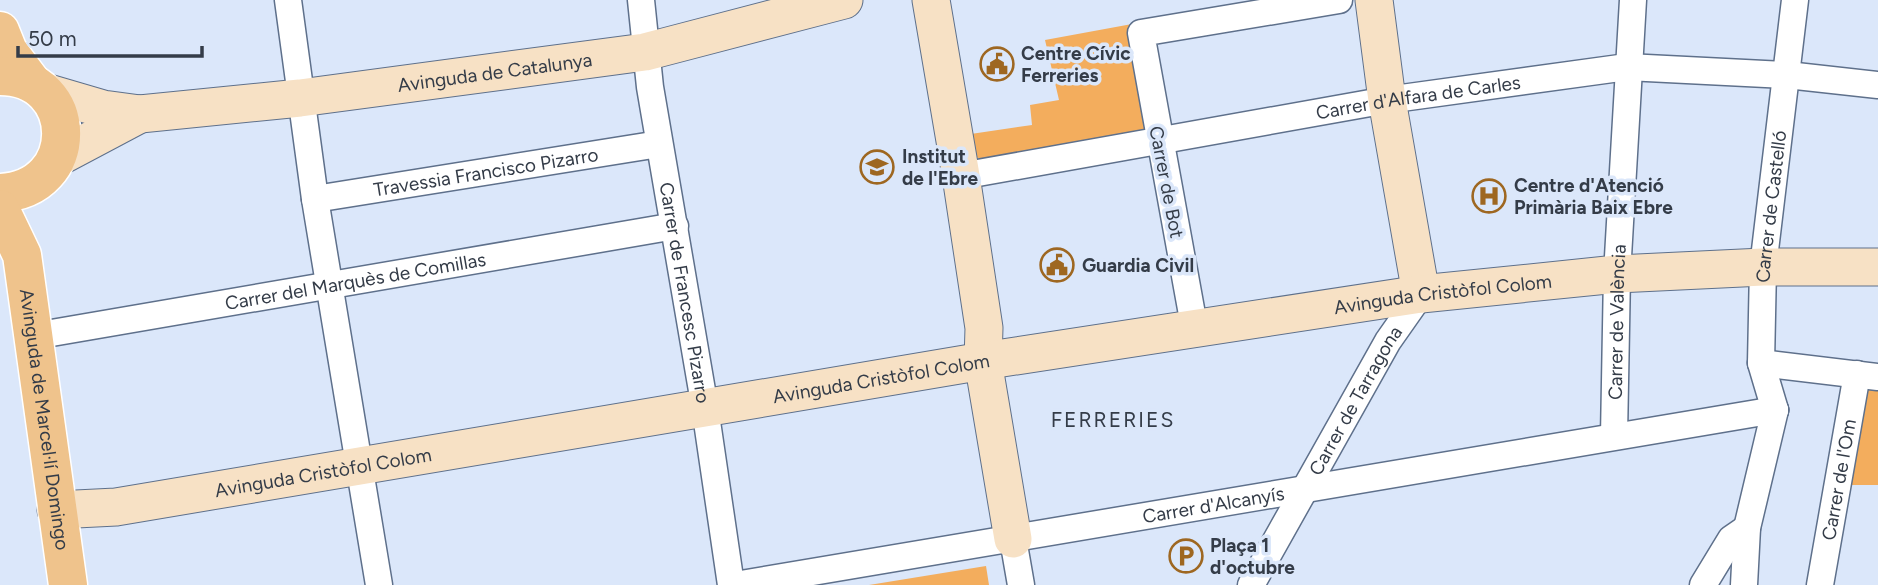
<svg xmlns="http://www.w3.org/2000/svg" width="1878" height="585" viewBox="0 0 1878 585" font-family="Figtree,sans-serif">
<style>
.green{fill:#f3ad5d}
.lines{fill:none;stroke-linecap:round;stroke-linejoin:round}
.street-casing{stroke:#5e708b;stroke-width:29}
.secondary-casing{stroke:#5e708b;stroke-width:39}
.primary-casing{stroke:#fff;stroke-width:41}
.street{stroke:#fff;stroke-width:26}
.secondary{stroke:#f7e1c5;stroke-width:37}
.primary{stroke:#efc38c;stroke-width:38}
.labels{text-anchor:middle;stroke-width:7;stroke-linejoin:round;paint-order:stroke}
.poi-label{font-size:19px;font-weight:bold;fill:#343c48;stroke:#dbe7fa;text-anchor:start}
.street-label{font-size:19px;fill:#343c48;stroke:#dbe7fa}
.neighbourhood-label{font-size:21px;letter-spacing:2px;fill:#343c48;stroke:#dbe7fa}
</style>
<rect width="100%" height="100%" fill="#dbe7fa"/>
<g class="green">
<polygon points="1132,24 1148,135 985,161 976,157 964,135 1032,125 1030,105 1059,100 1045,40"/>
<polygon points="1857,374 1878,377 1878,485 1838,485"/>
<polygon points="986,566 989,585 869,585"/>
</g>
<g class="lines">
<defs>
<g id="street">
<polyline points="288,0 315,199 379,585"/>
<path id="s1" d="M 641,0 L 650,87 L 705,408 L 731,585"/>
<path id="s2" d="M 961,176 L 1387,100 L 1627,67 L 1787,75 L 1878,85"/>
<path id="s3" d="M 315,199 L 659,144"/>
<polyline points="1195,331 1141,33 1339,0"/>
<path id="s4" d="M 34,336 L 675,226"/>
<polyline points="1761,363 1878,377"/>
<path id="s5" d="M 1775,410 L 1761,363 L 1763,267 L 1795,0"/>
<path id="s6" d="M 1614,436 L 1617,274 L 1633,0"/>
<polyline points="1013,539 1021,585"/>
<path id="s7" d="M 735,585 L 1775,410"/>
<path id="s8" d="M 1251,585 L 1388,341 L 1421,294"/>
<polyline points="1703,585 1731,539 1747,528"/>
<polyline points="1744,585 1747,528 1775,410"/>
<path id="s9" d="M 1820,585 L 1857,374"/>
</g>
<g id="secondary">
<polyline points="931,0 961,176 984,328 983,361 1013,539"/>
<polyline points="1374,0 1387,100 1421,294"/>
<path id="s10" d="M 45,92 L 103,109 L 140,114 L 300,98 L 645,52 L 844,0"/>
<polyline points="57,158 140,114"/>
<path id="s11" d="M 56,510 L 116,507 L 983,361 L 1421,294 L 1617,274 L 1763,267 L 1878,267"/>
</g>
<g id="primary">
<polyline points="0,31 8,51 32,83"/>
<path d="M 0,76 C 81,76 82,190 0,193"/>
<path id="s12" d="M 0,209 L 22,255 L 68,585"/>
</g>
</defs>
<use href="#street" class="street-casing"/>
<use href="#secondary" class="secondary-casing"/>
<use href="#primary" class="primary-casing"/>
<use href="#street" class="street"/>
<use href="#secondary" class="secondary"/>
<use href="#primary" class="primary"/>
</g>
<defs>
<symbol id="civic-ring" viewBox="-11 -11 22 22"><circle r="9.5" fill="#dbe7fa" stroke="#9e6721" stroke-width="1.5"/><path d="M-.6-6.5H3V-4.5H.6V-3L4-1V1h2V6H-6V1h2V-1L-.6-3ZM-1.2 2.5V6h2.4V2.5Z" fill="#9e6721"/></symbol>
<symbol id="school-ring" viewBox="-11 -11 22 22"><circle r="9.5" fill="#dbe7fa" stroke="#9e6721" stroke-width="1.5"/><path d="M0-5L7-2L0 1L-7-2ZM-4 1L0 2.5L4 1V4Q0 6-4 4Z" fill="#9e6721"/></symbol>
<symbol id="hospital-ring" viewBox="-11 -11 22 22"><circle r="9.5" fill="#dbe7fa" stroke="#9e6721" stroke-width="1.5"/><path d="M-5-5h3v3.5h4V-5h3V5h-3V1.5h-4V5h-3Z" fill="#9e6721"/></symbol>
<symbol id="parking-ring" viewBox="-11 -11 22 22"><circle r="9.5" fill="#dbe7fa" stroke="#9e6721" stroke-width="1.5"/><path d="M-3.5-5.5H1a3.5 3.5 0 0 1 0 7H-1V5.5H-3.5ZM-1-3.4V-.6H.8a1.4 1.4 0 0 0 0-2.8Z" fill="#9e6721"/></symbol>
</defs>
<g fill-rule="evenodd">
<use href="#civic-ring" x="978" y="45" width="38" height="38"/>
<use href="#school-ring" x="858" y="148" width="38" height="38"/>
<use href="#hospital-ring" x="1470" y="177" width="38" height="38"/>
<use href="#civic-ring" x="1038" y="246" width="38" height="38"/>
<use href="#parking-ring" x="1167" y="537" width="38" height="38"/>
</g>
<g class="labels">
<g class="poi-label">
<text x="1021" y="60">Centre Cívic<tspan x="1021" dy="22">Ferreries</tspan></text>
<text x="902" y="163">Institut<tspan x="902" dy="22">de l'Ebre</tspan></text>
<text x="1514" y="192">Centre d'Atenció<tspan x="1514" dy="22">Primària Baix Ebre</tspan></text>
<text x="1082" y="272">Guardia Civil</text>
<text x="1210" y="552">Plaça 1<tspan x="1210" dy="22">d'octubre</tspan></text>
</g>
<g class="street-label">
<text dy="7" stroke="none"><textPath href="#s10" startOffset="455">Avinguda de Catalunya</textPath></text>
<text dy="7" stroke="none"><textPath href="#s2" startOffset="464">Carrer d'Alfara de Carles</textPath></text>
<text dy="7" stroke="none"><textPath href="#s3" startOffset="173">Travessia Francisco Pizarro</textPath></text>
<text transform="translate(1167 182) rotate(79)" y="7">Carrer de Bot</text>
<text dy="7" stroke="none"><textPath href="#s5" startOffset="206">Carrer de Castelló</textPath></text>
<text dy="7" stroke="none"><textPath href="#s4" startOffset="326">Carrer del Marquès de Comillas</textPath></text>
<text dy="7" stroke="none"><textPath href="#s1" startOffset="296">Carrer de Francesc Pizarro</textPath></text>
<text dy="7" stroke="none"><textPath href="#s11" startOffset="1404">Avinguda Cristòfol Colom</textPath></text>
<text dy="7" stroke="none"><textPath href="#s6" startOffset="114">Carrer de València</textPath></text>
<text dy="7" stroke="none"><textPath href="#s11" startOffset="836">Avinguda Cristòfol Colom</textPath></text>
<text dy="7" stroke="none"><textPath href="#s8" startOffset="212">Carrer de Tarragona</textPath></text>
<text dy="7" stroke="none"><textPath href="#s12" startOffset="217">Avinguda de Marcel·lí Domingo</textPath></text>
<text dy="7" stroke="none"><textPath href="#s11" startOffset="270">Avinguda Cristòfol Colom</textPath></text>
<text dy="7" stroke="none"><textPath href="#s9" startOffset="107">Carrer de l'Om</textPath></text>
<text dy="7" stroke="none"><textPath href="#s7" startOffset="485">Carrer d'Alcanyís</textPath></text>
</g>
<g class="neighbourhood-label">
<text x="1113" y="427">FERRERIES</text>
</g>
</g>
<path d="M18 46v10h184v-10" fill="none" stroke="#343c48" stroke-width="3.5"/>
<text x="28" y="46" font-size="21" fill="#343c48" stroke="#dbe7fa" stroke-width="5" paint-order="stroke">50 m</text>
</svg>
